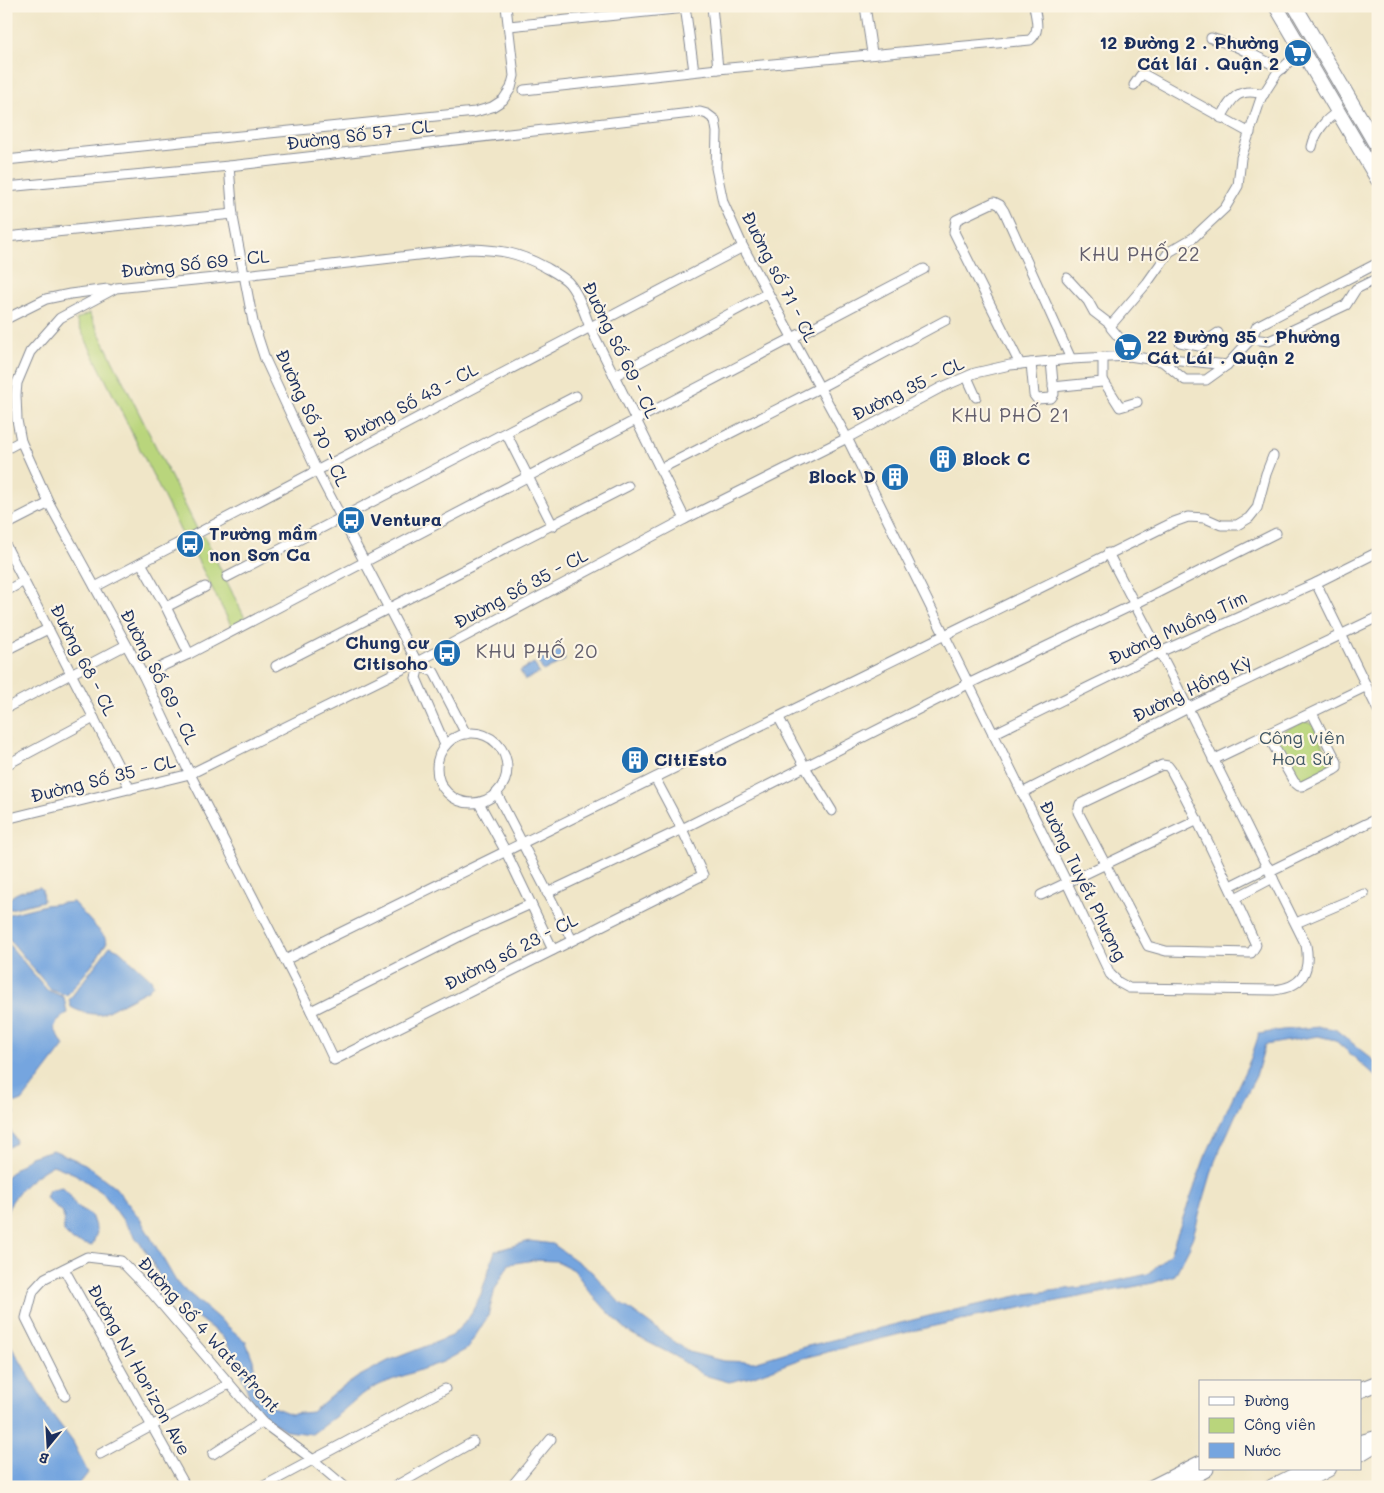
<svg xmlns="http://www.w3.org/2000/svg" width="1384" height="1493" viewBox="0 0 1384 1493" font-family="Mali,sans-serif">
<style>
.green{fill:#b9d57c;stroke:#6a826d}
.water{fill:#75a5df;stroke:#486a9e}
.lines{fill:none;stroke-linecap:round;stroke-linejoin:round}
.minor-casing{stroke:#868a93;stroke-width:11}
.primary-casing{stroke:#868a93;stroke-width:16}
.trunk-casing{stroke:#868a93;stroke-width:17}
.minor{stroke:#fff;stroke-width:9}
.primary{stroke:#fff;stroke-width:14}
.trunk{stroke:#fff;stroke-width:15}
.labels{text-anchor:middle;stroke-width:4.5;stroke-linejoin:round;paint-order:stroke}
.poi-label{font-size:18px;font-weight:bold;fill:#1b2f5e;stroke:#fcf5e5;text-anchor:start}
.street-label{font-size:18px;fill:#1b2f5e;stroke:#fcf5e5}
.park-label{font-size:18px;fill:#425866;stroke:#fcf5e5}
.neighbourhood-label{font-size:19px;letter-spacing:1px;fill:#635f6d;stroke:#fcf5e5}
</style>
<rect width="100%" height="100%" fill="#fcf5e5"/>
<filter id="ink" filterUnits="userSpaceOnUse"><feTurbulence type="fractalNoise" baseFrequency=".02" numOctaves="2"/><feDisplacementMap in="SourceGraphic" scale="10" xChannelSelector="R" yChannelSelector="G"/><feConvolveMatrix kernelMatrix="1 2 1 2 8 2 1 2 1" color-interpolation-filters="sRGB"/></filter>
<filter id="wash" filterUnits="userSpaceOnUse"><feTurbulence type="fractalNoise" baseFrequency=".0096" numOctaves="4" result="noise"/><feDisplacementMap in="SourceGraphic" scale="20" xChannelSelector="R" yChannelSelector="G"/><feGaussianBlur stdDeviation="1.12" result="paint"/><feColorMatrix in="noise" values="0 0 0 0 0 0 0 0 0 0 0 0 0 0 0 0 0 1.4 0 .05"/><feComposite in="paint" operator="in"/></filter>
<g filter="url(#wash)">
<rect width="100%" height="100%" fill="#f0e6c8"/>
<g class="green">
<polygon points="89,313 198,531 184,538 76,320"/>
<polygon points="204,536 246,620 232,627 190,545"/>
<path d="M 1305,721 L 1313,725 L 1330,758 L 1331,761 L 1330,768 L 1300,782 L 1298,781 L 1276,742 C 1277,730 1295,726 1305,721 Z"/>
</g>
<g class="water">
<polygon points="560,650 565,660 543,671 538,661"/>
<polygon points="534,663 539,673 525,680 520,671"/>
<path d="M 40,887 L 42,889 L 43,901 L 6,910 C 6,892 26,890 40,887 Z"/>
<polygon points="73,902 104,936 107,942 92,965 68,994 66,995 51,990 6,935 6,915 45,905"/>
<polygon points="6,941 47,990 64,997 67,1013 57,1021 54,1028 64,1046 23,1100 16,1103 6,1093"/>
<path d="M 110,946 L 119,950 L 151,979 L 153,985 L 148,990 L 102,1014 C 92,1015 79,1012 71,1007 L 69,1000 Z"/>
<path d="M 1320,1027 L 1335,1029 L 1378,1064 L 1378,1079 L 1335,1040 L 1318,1036 L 1265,1045 L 1256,1076 L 1236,1114 L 1215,1161 L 1190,1246 L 1175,1275 L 1153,1283 L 984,1315 L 912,1331 L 803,1358 L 751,1377 L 729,1382 L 704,1375 L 675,1356 L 630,1333 L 609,1313 L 589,1291 L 574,1270 L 556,1261 L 534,1260 L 509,1264 L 495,1289 L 488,1316 L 467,1349 L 443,1362 L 383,1383 L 362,1394 L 340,1413 L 312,1434 L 287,1431 L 264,1416 L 252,1403 L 233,1353 L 222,1336 L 181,1305 L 164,1284 L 147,1253 L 103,1193 L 75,1174 L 53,1165 C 33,1176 13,1192 6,1215 L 6,1177 L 30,1157 L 53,1150 L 85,1164 L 115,1187 L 140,1219 L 177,1283 L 246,1342 L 253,1360 L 258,1392 L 273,1407 L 291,1414 L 312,1412 L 336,1392 L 358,1377 L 388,1361 L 452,1336 L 470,1316 L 481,1294 L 495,1251 L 530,1241 L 553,1244 L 592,1272 L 618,1301 L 689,1352 L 723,1361 L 754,1362 L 804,1347 L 933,1315 L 1026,1294 L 1098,1285 L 1148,1274 L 1170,1254 L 1205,1157 L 1251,1058 L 1259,1034 L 1282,1030 Z"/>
<polygon points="6,1101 14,1110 15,1114 6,1120"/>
<polygon points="6,1123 16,1140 15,1143 6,1149"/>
<polygon points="62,1187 69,1194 76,1206 91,1215 97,1232 92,1246 73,1241 64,1232 63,1213 46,1198 49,1190"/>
<polygon points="9,1342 49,1410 73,1442 88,1473 77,1487 12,1487 6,1483 6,1345"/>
</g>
</g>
<g filter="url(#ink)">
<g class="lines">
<defs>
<g id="minor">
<polyline points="685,6 694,71"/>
<polyline points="712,6 718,69"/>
<polyline points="865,6 872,53"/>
<polyline points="509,26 685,8"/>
<polyline points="1211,38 1235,46 1282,69"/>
<polyline points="1134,85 1141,75 1145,75 1250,133"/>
<path d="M 524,90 L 718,69 L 1030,40 C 1041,31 1036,19 1034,6"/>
<path d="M 1221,118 C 1232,97 1238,87 1264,94"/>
<path d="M 1312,147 C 1315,133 1325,119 1338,112"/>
<polyline points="6,160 475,112 492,107 503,100 511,88 514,76 506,6"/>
<polyline points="229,166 233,217 253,322 265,359 317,471 419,666 416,678 445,745"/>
<path d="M 6,187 L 229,166 L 700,112 L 707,114 L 715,120 L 717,132 L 716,168 L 723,202 L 743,247 L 847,438 L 1067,883 L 1110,974 L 1118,982 L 1129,988 L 1274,990 C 1302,987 1311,972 1306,945 L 1168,668 L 1108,553"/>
<polyline points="6,237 233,214"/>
<polyline points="1067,278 1088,301 1094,312 1111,325"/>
<polyline points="6,319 46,299 70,294 108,289"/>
<polyline points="1251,339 1269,341 1346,305 1356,289 1378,278"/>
<polyline points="1180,342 1199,346 1218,333"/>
<polyline points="1129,356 1127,347 1111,328 1111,325 1147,283 1169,252 1193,238 1225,208 1238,186 1241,158 1261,98 1277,73 1302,50"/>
<polyline points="1162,361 1185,380 1206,380 1227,365 1251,339 1257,326 1378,263"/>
<polyline points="1031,363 1034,395 1037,399 1051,398 1054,394 1051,361"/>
<polyline points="1020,364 954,232 956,220 994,202 1000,205 1004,211 1071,359"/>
<polyline points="614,376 768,293"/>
<polyline points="967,377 976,397"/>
<polyline points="1103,380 1120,407 1137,402"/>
<polyline points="1053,387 1102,382 1103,380 1103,357"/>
<polyline points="506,433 553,526"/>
<polyline points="6,449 21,441"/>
<polyline points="660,469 819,388 946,320"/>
<polyline points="6,525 49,503"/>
<polyline points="6,546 130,789"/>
<polyline points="141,563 166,607 189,654"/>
<polyline points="227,577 576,396"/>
<polyline points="1316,583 1378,710"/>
<polyline points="95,587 743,247"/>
<polyline points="6,591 24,581"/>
<polyline points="166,607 205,587"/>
<polyline points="6,650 48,629"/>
<polyline points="276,666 628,486"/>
<polyline points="419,666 434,672 466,734"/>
<polyline points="143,675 189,654 924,269"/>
<polyline points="6,708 126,645"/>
<polyline points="779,718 805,767 832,811"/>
<circle cx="472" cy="768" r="35"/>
<polyline points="993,734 1160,652 1316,583 1378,552"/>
<polyline points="1267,734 1294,782 1299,786 1302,786 1334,770 1337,768 1337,762 1312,713"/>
<polyline points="1213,760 1365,687"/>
<polyline points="6,765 94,718"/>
<path d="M 1162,765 L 1168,766 L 1171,770 C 1202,827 1229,885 1256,945 L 1251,953 L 1166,951 L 1148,946 L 1078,812 L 1080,804 Z"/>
<path d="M 655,778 L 682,829 L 703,875 L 334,1060 L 311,1011 L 190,774 L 143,675 L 49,503 L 21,441 L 17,420 L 16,395 L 17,383 L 30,352 L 60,318 L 116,288 L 244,275 L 470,249 C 501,250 517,252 545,267 C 552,271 562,276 568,282 C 579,294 584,313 590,327 L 685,519"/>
<polyline points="1022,793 1188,708 1378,617"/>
<polyline points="497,794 572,940"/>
<polyline points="479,803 506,852 553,950"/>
<polyline points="6,819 190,774 417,662 685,519 847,438 940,388 975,373 1010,365 1071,359 1129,356 1162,361 1171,359 1227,365"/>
<polyline points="1270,871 1378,818"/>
<polyline points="1230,886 1268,867"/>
<polyline points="547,893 682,829 968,684 1135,604 1276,533"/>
<polyline points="1041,895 1198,820"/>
<polyline points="1235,898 1273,878"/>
<polyline points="1296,923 1364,894"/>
<polyline points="285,960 1174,522 1188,517 1205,518 1221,525 1237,525 1249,518 1257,508 1266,474 1273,456"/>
<polyline points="311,1011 468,932 531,904"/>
<polyline points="64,1269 186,1487"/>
<polyline points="65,1396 26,1318 33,1291 45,1278 87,1257 121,1261 152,1293 262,1422 312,1459 345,1487"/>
<polyline points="100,1454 229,1384"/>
<polyline points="213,1454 262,1422"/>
<polyline points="262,1487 445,1389"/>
<polyline points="394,1487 473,1442"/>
<polyline points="511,1487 551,1439"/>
</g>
<g id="primary">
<polyline points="1276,6 1378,180"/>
<polyline points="1295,6 1378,148"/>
<polyline points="1360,1454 1378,1443"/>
<polyline points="1152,1487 1200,1463"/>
<polyline points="1295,1487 1329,1469"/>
</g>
<g id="trunk">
<polyline points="1360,1390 1378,1383"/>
<polyline points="1360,1443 1378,1438"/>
<polyline points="1173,1487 1206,1469"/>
<polyline points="1272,1487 1308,1469"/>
</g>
</defs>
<use href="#minor" class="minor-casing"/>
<use href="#primary" class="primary-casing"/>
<use href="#trunk" class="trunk-casing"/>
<use href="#minor" class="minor"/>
<use href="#primary" class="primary"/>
<use href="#trunk" class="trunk"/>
</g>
</g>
<defs>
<symbol id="supermarket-disc" viewBox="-11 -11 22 22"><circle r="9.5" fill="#1f6fb2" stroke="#fcf5e5"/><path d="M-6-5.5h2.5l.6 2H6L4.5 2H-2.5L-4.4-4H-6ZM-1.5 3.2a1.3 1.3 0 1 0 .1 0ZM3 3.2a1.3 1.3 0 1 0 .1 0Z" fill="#fff"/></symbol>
<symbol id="building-disc" viewBox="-11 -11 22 22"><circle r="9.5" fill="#1f6fb2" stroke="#fcf5e5"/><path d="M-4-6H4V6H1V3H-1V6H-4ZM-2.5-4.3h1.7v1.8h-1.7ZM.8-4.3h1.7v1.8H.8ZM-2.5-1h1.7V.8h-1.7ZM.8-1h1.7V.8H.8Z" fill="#fff"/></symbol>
<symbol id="bus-disc" viewBox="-11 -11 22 22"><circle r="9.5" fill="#1f6fb2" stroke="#fcf5e5"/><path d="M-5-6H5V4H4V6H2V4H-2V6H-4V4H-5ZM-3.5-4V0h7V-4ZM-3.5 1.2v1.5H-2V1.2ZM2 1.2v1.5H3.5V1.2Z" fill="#fff"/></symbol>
</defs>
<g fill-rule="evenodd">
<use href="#supermarket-disc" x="1282" y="37" width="32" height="32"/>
<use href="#supermarket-disc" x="1112" y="331" width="32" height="32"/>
<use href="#building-disc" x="927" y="443" width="32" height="32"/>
<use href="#building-disc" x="879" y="461" width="32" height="32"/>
<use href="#bus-disc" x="335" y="504" width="32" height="32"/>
<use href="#bus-disc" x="174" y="528" width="32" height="32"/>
<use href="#bus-disc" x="431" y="637" width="32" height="32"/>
<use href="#building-disc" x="619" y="744" width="32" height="32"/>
</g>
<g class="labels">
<g class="poi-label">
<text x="1279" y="49" text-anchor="end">12 Đường 2 . Phường<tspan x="1279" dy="21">Cát lái . Quận 2</tspan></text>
<text x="1147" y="343">22 Đường 35 . Phường<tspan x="1147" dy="21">Cát Lái . Quận 2</tspan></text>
<text x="962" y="465">Block C</text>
<text x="876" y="483" text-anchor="end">Block D</text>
<text x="370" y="526">Ventura</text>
<text x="209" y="540">Trường mầm<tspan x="209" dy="21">non Sơn Ca</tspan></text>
<text x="428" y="649" text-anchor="end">Chung cư<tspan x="428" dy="21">Citisoho</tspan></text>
<text x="654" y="766">CitiEsto</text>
</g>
<g class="street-label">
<text transform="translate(360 135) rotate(-7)" y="6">Đường Số 57 - CL</text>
<text transform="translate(195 264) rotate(-6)" y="6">Đường Số 69 - CL</text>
<text transform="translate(779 277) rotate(63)" y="6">Đường số 71 - CL</text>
<text transform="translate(620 350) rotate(64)" y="6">Đường Số 69 - CL</text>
<text transform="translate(908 389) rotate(-26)" y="6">Đường 35 - CL</text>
<text transform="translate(411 403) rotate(-28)" y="6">Đường Số 43 - CL</text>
<text transform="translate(312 418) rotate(65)" y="6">Đường Số 70 - CL</text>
<text transform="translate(521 589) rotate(-28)" y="6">Đường Số 35 - CL</text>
<text transform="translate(1178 628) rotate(-25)" y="6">Đường Muồng Tím</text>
<text transform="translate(83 660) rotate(63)" y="6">Đường 68 - CL</text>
<text transform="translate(159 677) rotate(63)" y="6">Đường Số 69 - CL</text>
<text transform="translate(1192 689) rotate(-26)" y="6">Đường Hồng Kỳ</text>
<text transform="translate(103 779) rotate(-14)" y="6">Đường Số 35 - CL</text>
<text transform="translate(1083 881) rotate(64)" y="6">Đường Tuyết Phượng</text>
<text transform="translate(511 952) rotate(-27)" y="6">Đường số 23 - CL</text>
<text transform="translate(209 1335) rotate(48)" y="6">Đường Số 4 Waterfront</text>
<text transform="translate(139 1370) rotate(61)" y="6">Đường N1 Horizon Ave</text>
</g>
<g class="park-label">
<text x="1302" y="744">Công viên<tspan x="1302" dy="21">Hoa Sứ</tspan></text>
</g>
<g class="neighbourhood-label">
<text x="1140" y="261">KHU PHỐ 22</text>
<text x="1011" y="422">KHU PHỐ 21</text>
<text x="537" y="658">KHU PHỐ 20</text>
</g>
</g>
<rect width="1384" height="1493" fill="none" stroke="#fcf5e5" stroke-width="25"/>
<rect x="1199" y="1380" width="162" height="90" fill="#fcf5e5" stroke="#a2a6af"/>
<rect x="1209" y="1397" width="25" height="8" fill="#ffffff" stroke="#a2a6af"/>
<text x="1244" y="1406" font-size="15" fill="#1b2f5e">Đường</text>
<rect x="1209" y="1418" width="25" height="15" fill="#b9d57c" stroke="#a2a6af"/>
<text x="1244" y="1430" font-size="15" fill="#1b2f5e">Công viên</text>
<rect x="1209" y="1443" width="25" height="15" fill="#75a5df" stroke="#a2a6af"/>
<text x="1244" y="1456" font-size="15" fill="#1b2f5e">Nước</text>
<g transform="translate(48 1446) rotate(198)" stroke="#fcf5e5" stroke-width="4" paint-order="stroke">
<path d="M0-4L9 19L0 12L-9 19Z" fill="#1b2f5e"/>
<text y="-8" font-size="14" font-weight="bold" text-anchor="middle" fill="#1b2f5e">B</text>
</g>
</svg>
